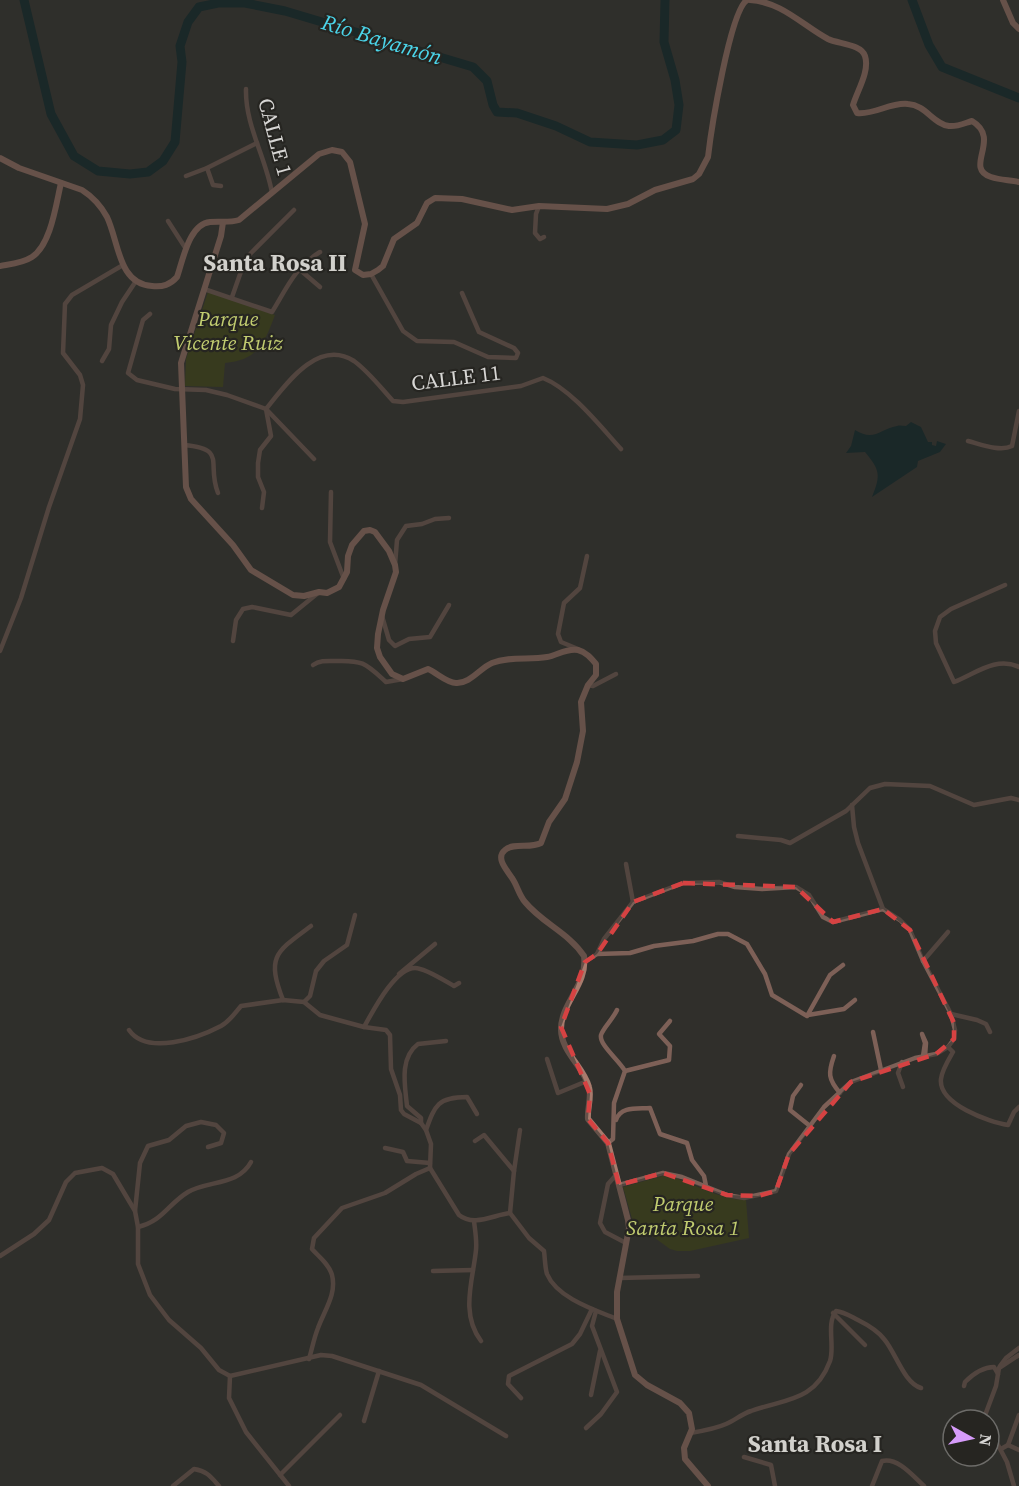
<svg xmlns="http://www.w3.org/2000/svg" width="1019" height="1486" viewBox="0 0 1019 1486" font-family="'Source Serif 4',serif">
<style>
.green{fill:#41470e}
.water{fill:#022024}
.lines{fill:none;stroke-linecap:round;stroke-linejoin:round}
.river{stroke:#022024;stroke-width:9}
.street{stroke:#7d6057;stroke-width:4.5}
.secondary{stroke:#a87b6d;stroke-width:6}
.marked{fill:none;stroke:#d64242;stroke-width:4.5;stroke-dasharray:12 8;stroke-linejoin:round}
.labels{text-anchor:middle;stroke-width:4.5;stroke-linejoin:round;paint-order:stroke}
.street-label{font-size:21px;fill:#d7d6d4;stroke:#262521}
.park-label{font-size:21px;font-style:italic;fill:#c2cd70;stroke:#262521}
.water-label{font-size:22px;font-style:italic;fill:#4bd5ea;stroke:#262521}
.quarter-label{font-size:24px;font-weight:bold;fill:#d2d1cc;stroke:#262521}
</style>
<rect width="100%" height="100%" fill="#302f2b"/>
<g class="green">
<path d="M 208,292 L 275,315 C 264,344 258,360 225,363 L 223,387 L 185,386 L 186,359 Z"/>
<path d="M 666,1175 C 692,1182 719,1200 746,1200 L 749,1238 L 690,1251 L 677,1251 L 670,1249 L 633,1222 L 623,1187 Z"/>
</g>
<path class="water" d="M 911,422 L 921,427 L 928,442 L 932,442 L 932,445 L 936,446 L 937,441 L 946,444 L 940,452 L 918,461 L 917,467 L 872,497 C 881,475 880,470 865,452 L 846,453 L 851,446 L 855,430 C 874,442 880,429 897,426 C 900,425 903,426 906,426 Z"/>
<g class="lines">
<g class="river">
<polyline points="24,0 51,114 74,156 98,171 130,174 148,172 163,161 175,142 182,62 180,46 188,22 199,7 218,3 245,3 285,11 473,67 487,81 493,105 497,112 517,113 556,126 590,142 637,145 663,140 676,130 679,105 675,80 664,42 665,0"/>
<polyline points="912,0 929,45 942,67 1019,98"/>
</g>
<g class="street">
<path d="M 246,89 C 245,125 266,158 272,193"/>
<polyline points="207,168 213,185 221,186"/>
<polyline points="186,176 207,168 257,143"/>
<polyline points="539,206 536,214 535,233 540,239 544,237"/>
<polyline points="168,221 186,249"/>
<polyline points="299,269 320,287"/>
<polyline points="371,274 403,331 417,341 454,342 488,357 516,358 518,353 514,348 479,332 462,293"/>
<path d="M 204,289 L 272,312 C 287,288 294,268 320,252"/>
<polyline points="232,297 244,263 251,253 294,210"/>
<polyline points="150,314 143,320 128,373 137,380 175,389 206,390 227,395 266,409 314,459"/>
<polyline points="102,361 109,349 111,325 122,302 136,281"/>
<path d="M 968,441 C 980,444 1000,452 1012,446 L 1019,411"/>
<path d="M 184,445 C 228,449 206,463 218,493"/>
<polyline points="331,492 330,542 344,579"/>
<path d="M 262,508 L 264,492 L 258,477 L 258,463 L 260,450 L 271,436 L 266,409 C 286,384 318,338 354,361 C 369,372 381,388 393,401 L 403,402 L 521,386 L 543,378 C 571,389 600,426 621,449"/>
<polyline points="395,565 397,540 406,526 422,524 435,519 449,518"/>
<path d="M 1005,585 L 951,609 L 940,617 L 935,631 L 936,643 L 954,682 C 975,674 996,656 1019,667"/>
<polyline points="382,616 389,640 395,646 409,639 430,637 449,605"/>
<polyline points="233,641 236,620 243,609 252,607 291,615 318,593"/>
<polyline points="578,649 561,642 558,634 564,603 580,588 587,556"/>
<polyline points="0,651 21,598 49,507 80,419 83,385 80,375 63,353 65,304 72,295 123,265"/>
<path d="M 313,665 C 320,660 328,661 336,661 C 364,660 366,664 386,682 L 403,679"/>
<polyline points="588,685 593,686 616,674"/>
<polyline points="738,836 781,840 790,843 846,811 870,788 885,784 930,786 974,805 1011,798 1019,800"/>
<polyline points="626,864 633,902"/>
<polyline points="597,954 630,953 654,946 693,941 718,934 728,934 747,944 765,974 772,995 807,1016 830,975 843,965"/>
<polyline points="923,961 948,932"/>
<polyline points="585,962 597,954 604,939 633,902 683,883 719,882 735,887 762,889 796,887 809,895 823,917 833,922 883,909"/>
<polyline points="399,974 435,944"/>
<path d="M 283,1000 C 266,956 276,952 311,926"/>
<polyline points="304,1002 310,996 316,971 324,961 347,945 355,915"/>
<polyline points="951,1014 977,1020 986,1024 990,1032"/>
<polyline points="808,1015 844,1009 855,1000"/>
<path d="M 364,1027 C 373,1011 395,968 415,968 C 425,968 445,981 454,986 L 459,983"/>
<path d="M 129,1030 C 147,1056 198,1038 221,1026 C 230,1021 235,1013 241,1006 L 283,1000 L 304,1002 L 320,1015 L 364,1027 L 386,1030 L 390,1035 L 391,1069 L 400,1095 L 401,1110 L 404,1114 L 421,1123 L 426,1130 L 431,1144 L 430,1168 L 459,1215 C 474,1227 493,1215 510,1213 L 529,1238 L 544,1251 C 545,1258 545,1268 547,1274 C 557,1298 595,1310 617,1319"/>
<polyline points="873,1032 881,1070"/>
<path d="M 948,1047 L 953,1052 C 949,1059 942,1070 941,1079 C 938,1104 989,1122 1008,1125 L 1014,1112 L 1019,1107"/>
<path d="M 834,1056 C 828,1073 828,1079 840,1093"/>
<polyline points="923,1056 925,1043 922,1034 926,1043 925,1056"/>
<polyline points="547,1059 558,1093 587,1081"/>
<polyline points="902,1062 898,1073 903,1087"/>
<polyline points="625,1071 669,1060 670,1046 659,1034 670,1021"/>
<polyline points="801,1085 793,1096 790,1110 810,1126"/>
<path d="M 616,1120 C 621,1106 637,1109 650,1108 L 660,1134 L 687,1143 L 692,1160 L 704,1176 L 706,1186"/>
<path d="M 421,1123 L 421,1118 L 407,1106 C 405,1086 399,1058 418,1044 L 446,1041"/>
<path d="M 426,1130 C 435,1105 438,1097 467,1097 L 477,1114"/>
<polyline points="475,1141 484,1135 514,1171"/>
<path d="M 608,1143 L 613,1139 L 614,1103 L 625,1071 C 619,1060 599,1045 601,1035 C 603,1028 613,1019 617,1010"/>
<polyline points="385,1148 403,1152 407,1161 430,1163"/>
<polyline points="616,1175 608,1184 600,1223 605,1232 626,1243"/>
<polyline points="619,1185 663,1173 682,1177 727,1195 744,1198 776,1191 789,1154 824,1107 851,1082 915,1058 936,1054 948,1047 954,1039 955,1030 951,1014 923,961 910,930 900,920 883,909 858,843 854,827 852,805"/>
<polyline points="135,1211 140,1163 148,1146 169,1140 186,1126 201,1122 216,1125 224,1133 221,1143 208,1147"/>
<polyline points="510,1213 514,1171 520,1130"/>
<path d="M 474,1221 C 475,1230 477,1240 476,1250 C 473,1280 460,1313 481,1341"/>
<path d="M 138,1227 C 163,1221 168,1204 188,1192 C 209,1180 238,1186 251,1162"/>
<polyline points="0,1256 34,1234 49,1220 66,1182 75,1173 102,1168 113,1174 135,1211 138,1227 138,1264 150,1295 169,1320 201,1348 219,1370 230,1376 321,1355 332,1356 421,1385 506,1436"/>
<polyline points="433,1271 473,1270"/>
<polyline points="619,1278 698,1276"/>
<polyline points="833,1313 865,1345"/>
<path d="M 309,1359 C 312,1349 314,1338 318,1328 C 324,1311 337,1294 332,1275 C 329,1264 319,1257 312,1249 L 314,1238 L 342,1208 L 385,1193 L 416,1174 L 430,1168"/>
<polyline points="1000,1366 1006,1358 1019,1348"/>
<polyline points="230,1376 229,1398 246,1432 289,1486"/>
<path d="M 964,1386 L 965,1382 C 973,1374 982,1367 994,1367 L 998,1374"/>
<polyline points="591,1395 600,1351"/>
<polyline points="521,1398 508,1384 509,1376 572,1344 580,1334 592,1309"/>
<polyline points="985,1420 984,1418 996,1386 999,1368 1019,1355"/>
<polyline points="364,1421 379,1371"/>
<polyline points="586,1428 601,1414 617,1392 592,1326 596,1311"/>
<polyline points="989,1428 1007,1462 1014,1486"/>
<path d="M 690,1433 C 702,1431 715,1429 726,1424 C 735,1420 742,1414 751,1411 C 784,1399 815,1402 830,1361 C 835,1346 826,1324 836,1311 C 844,1312 850,1316 858,1320 C 868,1325 877,1330 884,1339 C 896,1353 904,1383 921,1388"/>
<polyline points="1008,1445 1019,1450"/>
<polyline points="1001,1449 1008,1445 1019,1415"/>
<polyline points="744,1457 771,1465 775,1486"/>
<polyline points="280,1475 340,1415"/>
<path d="M 173,1486 L 194,1469 C 207,1471 211,1477 219,1486"/>
<path d="M 872,1486 L 882,1461 C 898,1457 913,1476 924,1486"/>
</g>
<g class="secondary">
<path d="M 750,0 C 782,2 802,25 828,39 C 838,44 861,44 865,56 C 870,71 857,91 853,105 L 857,113 C 875,115 890,102 908,104 C 926,105 933,124 949,126 C 957,127 965,123 972,121 C 1002,139 963,168 991,177 C 1000,180 1010,180 1019,182"/>
<polyline points="1003,0 1013,23 1019,29"/>
<path d="M 0,158 L 19,168 L 82,190 C 93,197 101,206 107,217 C 119,242 118,284 152,286 C 163,287 170,285 177,277 C 183,260 189,224 210,222 C 220,221 229,223 239,220 L 319,154 L 332,150 L 342,152 L 350,162 L 365,224 L 355,270 L 363,275 L 371,274 L 378,270 L 383,266 L 394,239 L 417,223 L 427,203 L 435,198 L 462,199 L 512,210 L 539,206 L 607,209 L 628,204 L 655,190 L 693,179 L 699,174 L 708,157 C 711,131 730,11 747,0"/>
<path d="M 223,222 L 221,236 L 181,363 L 186,487 L 191,499 L 233,545 L 251,570 L 293,595 L 304,596 L 319,592 L 327,593 L 339,587 L 347,572 L 348,556 L 352,545 L 364,531 L 370,530 L 375,532 L 389,551 L 395,565 L 396,572 L 383,610 L 378,634 L 377,648 L 380,657 L 392,674 L 403,679 L 428,669 C 437,673 447,683 456,683 C 470,684 480,668 492,663 C 509,656 529,660 547,657 C 558,655 566,648 578,650 C 586,652 591,658 596,664 L 596,675 L 588,685 L 581,702 L 583,731 L 577,762 L 565,799 L 549,822 L 541,843 C 530,849 514,842 505,850 C 495,858 507,870 512,878 C 517,885 519,895 525,902 C 542,923 569,933 584,956 C 588,984 561,1003 561,1029 C 561,1052 584,1067 589,1087 C 592,1097 587,1109 588,1119 L 608,1143 L 628,1220 L 629,1228 L 617,1292 L 617,1319 L 635,1375 L 647,1385 L 680,1403 L 689,1413 L 692,1429 L 684,1448 L 685,1459 L 708,1486"/>
<path d="M 0,266 C 11,264 23,263 32,257 C 51,245 56,204 61,183"/>
</g>
</g>
<path d="M0 0H1019V1486H0ZM 683,883 L 796,887 L 833,922 L 883,909 L 910,930 L 954,1023 L 954,1039 L 936,1054 L 851,1082 L 789,1154 L 776,1191 L 758,1196 L 727,1195 L 663,1173 L 619,1185 L 608,1143 L 588,1119 L 590,1094 L 561,1027 L 585,962 L 597,954 L 633,902 Z" fill="#302f2b" fill-opacity=".55" fill-rule="evenodd"/>
<path class="marked" d="M 683,883 L 796,887 L 833,922 L 883,909 L 910,930 L 954,1023 L 954,1039 L 936,1054 L 851,1082 L 789,1154 L 776,1191 L 758,1196 L 727,1195 L 663,1173 L 619,1185 L 608,1143 L 588,1119 L 590,1094 L 561,1027 L 585,962 L 597,954 L 633,902 Z"/>
<g class="labels">
<g class="street-label">
<text transform="translate(275 137) rotate(75)" y="7">CALLE 1</text>
<text transform="translate(456 378) rotate(-7)" y="7">CALLE 11</text>
</g>
<g class="park-label">
<text x="228" y="326">Parque<tspan x="228" dy="24">Vicente Ruiz</tspan></text>
<text x="683" y="1211">Parque<tspan x="683" dy="24">Santa Rosa 1</tspan></text>
</g>
<g class="water-label">
<text transform="translate(382 39) rotate(17)" y="8">Río Bayamón</text>
</g>
<g class="quarter-label">
<text x="275" y="271">Santa Rosa II</text>
<text x="815" y="1452">Santa Rosa I</text>
</g>
</g>
<g transform="translate(971 1438) rotate(98)"><circle r="28" fill="#262521" stroke="#6d6c69" stroke-width="1.5"/>
<path d="M0-4.5L10 22L0 15L-10 22Z" fill="#d69bfa"/>
<text y="-9" font-size="16" font-weight="bold" text-anchor="middle" fill="#d7d6d4">N</text>
</g>
</svg>
